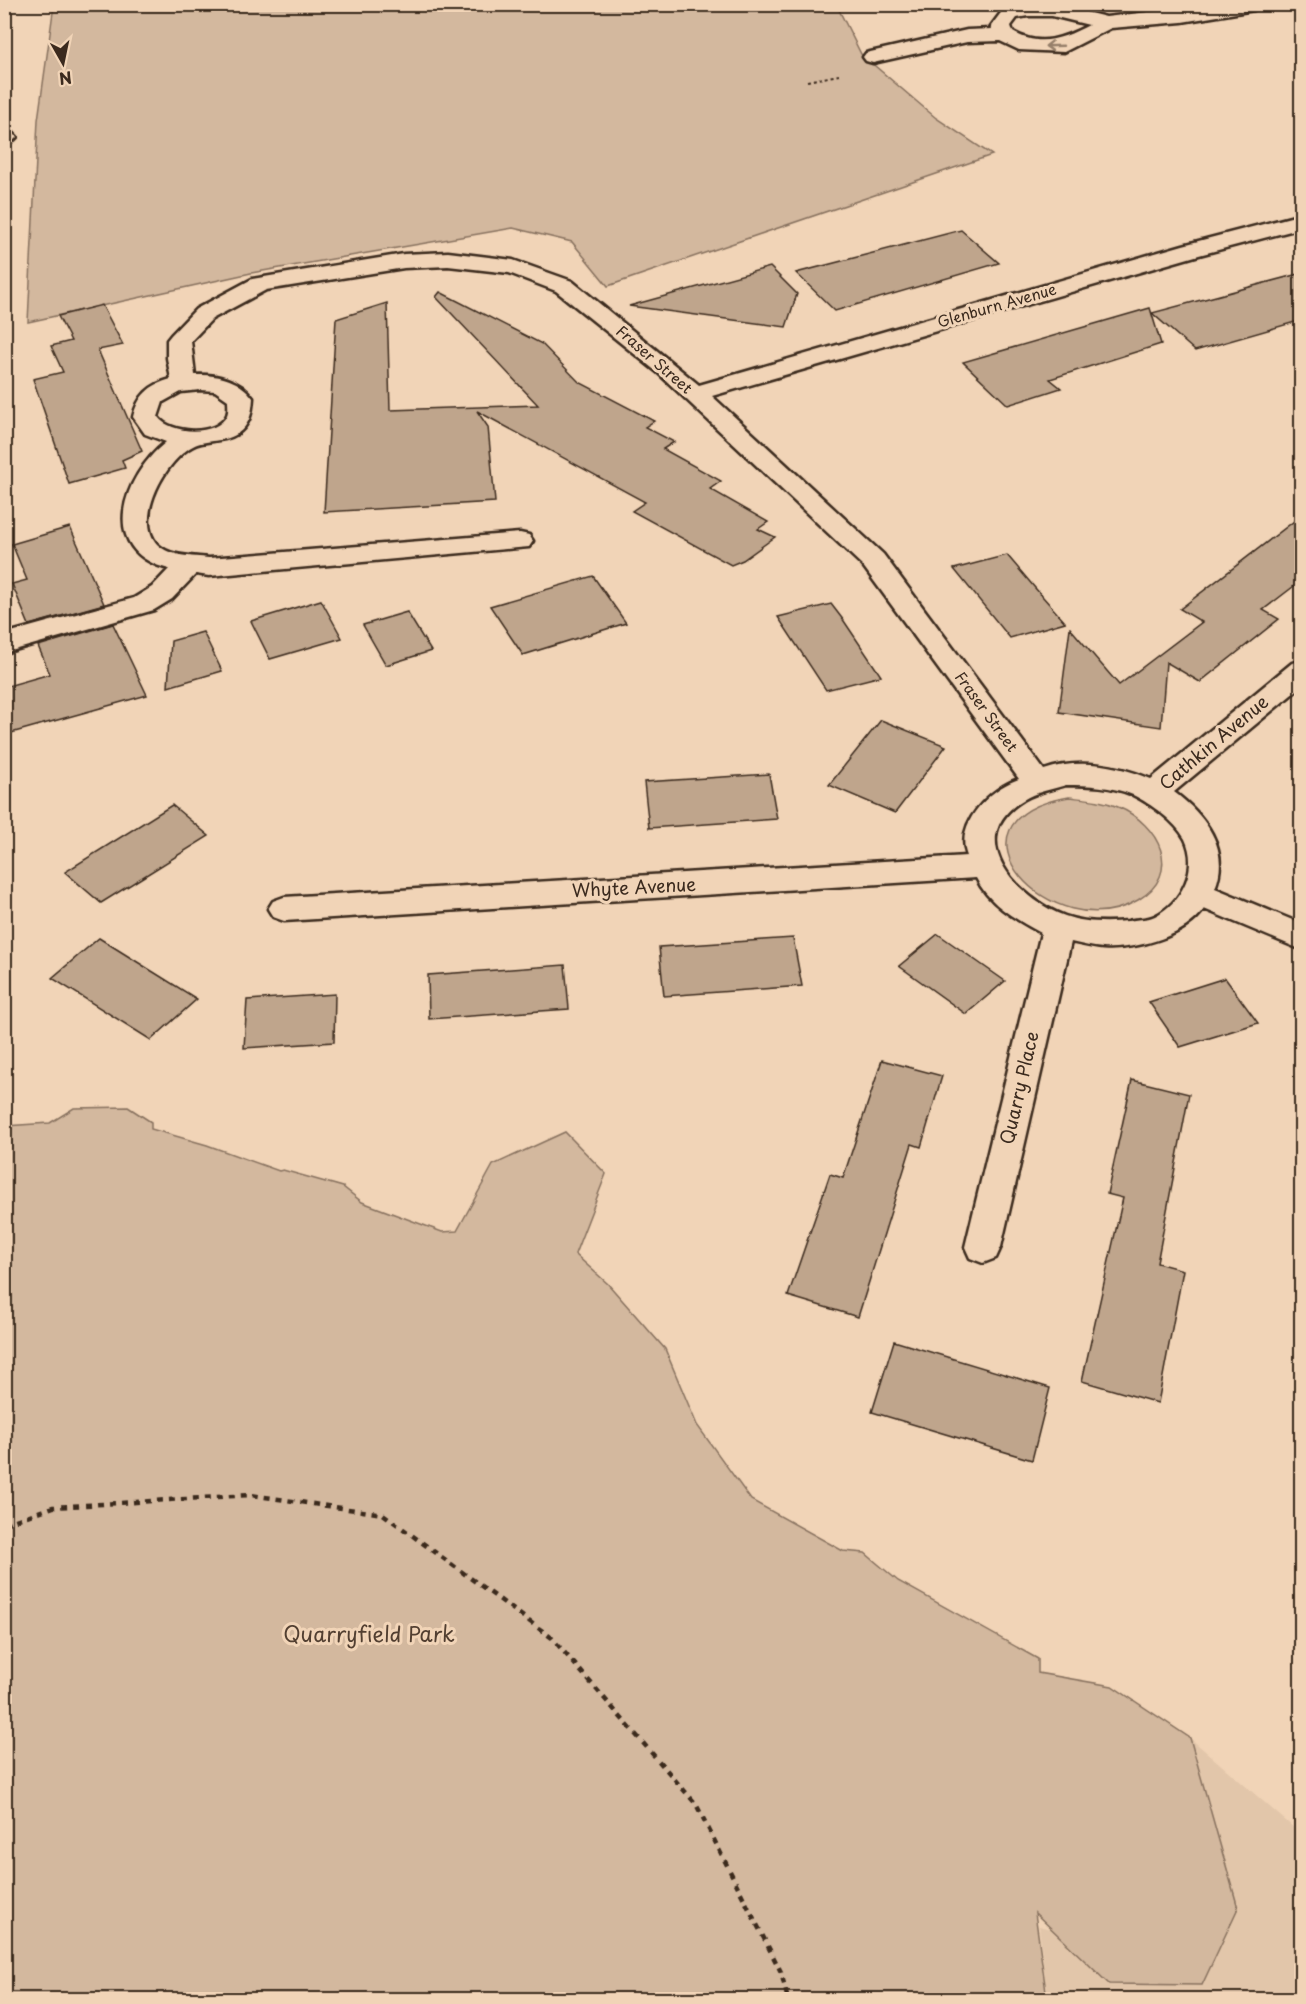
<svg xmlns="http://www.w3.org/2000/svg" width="1306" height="2004" viewBox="0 0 1306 2004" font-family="'Playpen Sans',sans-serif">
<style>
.built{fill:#e2c6aa}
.green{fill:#d3b89e;stroke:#87715e;stroke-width:1.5}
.building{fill:#bfa58c;stroke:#3b2a1e;stroke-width:1.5}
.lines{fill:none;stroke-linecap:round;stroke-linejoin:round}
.minor-casing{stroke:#3b2a1e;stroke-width:5}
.path-far1{stroke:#3b2a1e;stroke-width:2;stroke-dasharray:3 3;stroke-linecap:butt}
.path{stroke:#3b2a1e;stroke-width:4.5;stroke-dasharray:6 6;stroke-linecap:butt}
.minor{fill:#f1d4b7;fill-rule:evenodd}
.oneway{stroke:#967f6a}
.labels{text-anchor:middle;stroke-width:6;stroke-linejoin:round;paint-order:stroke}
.far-street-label{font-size:15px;fill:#3b2a1e;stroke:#f1d4b7}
.street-label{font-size:18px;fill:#3b2a1e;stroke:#f1d4b7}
.near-park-label{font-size:21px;fill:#523f31;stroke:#f1d4b7}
</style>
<rect width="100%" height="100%" fill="#f1d4b7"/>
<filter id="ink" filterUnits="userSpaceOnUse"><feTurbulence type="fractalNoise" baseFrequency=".0167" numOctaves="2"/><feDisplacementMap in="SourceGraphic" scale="12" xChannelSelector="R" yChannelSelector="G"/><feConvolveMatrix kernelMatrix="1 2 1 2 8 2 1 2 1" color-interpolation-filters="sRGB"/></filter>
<g filter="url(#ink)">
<polygon class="built" points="1190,1738 1301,1834 1301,1999 1047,1999 1039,1926 1054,1930 1109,1984 1238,1908"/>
<g class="green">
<polygon points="54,5 847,5 839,10 861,54 936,118 992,155 608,286 572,242 513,228 251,273 28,322 38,120"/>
<path d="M 1069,797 C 1085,799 1102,800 1118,807 C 1159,824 1184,873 1138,900 C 1052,951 932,820 1069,797 Z"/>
<polygon points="128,1107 151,1122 151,1129 207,1145 279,1171 283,1170 343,1187 362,1202 442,1232 457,1231 493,1165 565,1132 606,1174 575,1254 608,1284 665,1349 697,1425 751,1500 843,1551 865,1553 898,1581 1038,1659 1038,1673 1112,1686 1190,1738 1238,1908 1202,1985 1109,1984 1035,1913 1047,1999 5,1999 5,1126 50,1123 74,1108"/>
</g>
<g class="building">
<polygon points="961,230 999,263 835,311 796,273"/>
<polygon points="770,267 797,294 786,327 629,306"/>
<polygon points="1302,273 1302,320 1195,351 1152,313"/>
<polygon points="440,292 542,344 579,382 654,421 645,427 674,442 663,449 721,481 710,489 768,522 758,529 775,537 743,560 731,565 632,511 645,502 477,411 488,427 495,502 324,512 336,319 387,303 390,410 538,405 436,297"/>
<polygon points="102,305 123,345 98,350 142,451 122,460 125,468 69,484 33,379 63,372 51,346 71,341 58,316"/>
<polygon points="1150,308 1161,344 1050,379 1061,388 1008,405 963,362"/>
<polygon points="1302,515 1302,580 1263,610 1279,619 1200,682 1166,662 1161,727 1059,712 1070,628 1119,685 1202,622 1180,609"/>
<polygon points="70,527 104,604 29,625 12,584 27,580 12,544"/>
<polygon points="1007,555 1035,588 1065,622 1010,638 954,569"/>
<polygon points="593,576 626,623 523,655 490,606"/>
<polygon points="321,600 342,638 270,659 251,621"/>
<polygon points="831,604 844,621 881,676 826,690 778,617"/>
<polygon points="407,612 431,651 386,665 363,625"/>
<polygon points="113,624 147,695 4,735 4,687 50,674 38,646"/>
<polygon points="203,632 222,671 168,687 171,641"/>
<polygon points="881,720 946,746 895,813 829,785"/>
<polygon points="769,774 777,819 649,828 644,782"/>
<polygon points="172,805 209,836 101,903 65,872"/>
<polygon points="938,934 1005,981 966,1014 899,966"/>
<polygon points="99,938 147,968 197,999 151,1040 52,978"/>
<polygon points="793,938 802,986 664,996 659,947"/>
<polygon points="565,965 569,1009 429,1019 428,975"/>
<polygon points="1225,978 1258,1023 1180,1047 1149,1002"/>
<polygon points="335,994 334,1042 244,1048 247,1000"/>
<polygon points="882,1060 942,1076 921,1147 912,1144 858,1317 788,1296 830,1174 843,1178"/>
<polygon points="1132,1080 1189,1094 1157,1263 1183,1270 1158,1403 1082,1381 1123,1198 1107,1194"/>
<polygon points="894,1341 1050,1388 1032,1460 872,1412"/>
</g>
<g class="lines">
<defs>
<g id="minor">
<path d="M 1027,4 L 1053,4 L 1106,17 L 1216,4 L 1263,4 L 1254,10 L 1182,22 L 1111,28 L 1064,52 L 1019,50 L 1000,41 L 967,42 L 873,63 L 866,61 L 863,57 L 866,53 L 967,30 L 992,29 L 991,26 L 1003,10 ZM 1028,16 L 1052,16 L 1089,25 C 1064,38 1040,48 1013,32 L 1011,26 L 1017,18 Z"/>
<polygon points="4,131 13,133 17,137 13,141 4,144"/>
<path d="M 1302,214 L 1302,228 L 1199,255 L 712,396 L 883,554 L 1044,770 C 1079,758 1118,765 1151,779 L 1292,663 L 1302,661 L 1302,686 L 1174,792 C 1205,815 1231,849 1215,888 L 1302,924 L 1302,950 L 1204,909 C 1185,937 1135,950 1103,948 C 1092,947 1081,944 1071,942 L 1001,1247 L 996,1258 L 983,1263 L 970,1258 L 965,1247 L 1041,933 C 1016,919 989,905 976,878 L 284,921 L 273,917 L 268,909 L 273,901 L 284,897 L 967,856 C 954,823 991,788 1019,779 L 863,566 L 657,372 L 556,291 L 509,273 L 448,266 L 404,268 L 266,290 L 212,319 L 191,341 L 195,375 C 216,374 240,379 253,398 C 252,413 250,425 237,434 C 224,443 206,439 193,446 C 167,459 133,517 157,544 C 170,557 192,556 209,558 L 520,533 L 529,535 L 533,541 L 529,547 L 209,576 L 196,574 L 172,599 L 154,610 L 4,653 L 4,634 L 134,598 L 152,587 L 169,569 C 97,551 122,477 166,442 L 145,434 L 133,417 C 138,396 149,385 171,379 L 167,358 L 167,340 L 171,335 L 196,309 L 252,279 L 404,254 L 448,252 L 513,260 L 572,281 L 699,385 L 1183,245 ZM 200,390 L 215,391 L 228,400 C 228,404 229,411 227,415 C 217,437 170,434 158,417 L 163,402 L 181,392 ZM 1066,785 C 1088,785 1112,786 1133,795 C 1151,804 1175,821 1185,839 C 1199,868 1182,902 1155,916 C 1147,920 1136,919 1128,921 C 1107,923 1085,923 1065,916 C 1018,899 961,838 1023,800 C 1035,792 1053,789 1066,785 Z"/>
</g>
</defs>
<use href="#minor" class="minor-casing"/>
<polyline class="path-far1" points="807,81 839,75"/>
<polyline class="path" points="4,1524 53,1507 251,1495 383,1514 552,1638 696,1804 781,1972 788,2000"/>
<use href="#minor" class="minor"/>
</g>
<defs><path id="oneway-shaft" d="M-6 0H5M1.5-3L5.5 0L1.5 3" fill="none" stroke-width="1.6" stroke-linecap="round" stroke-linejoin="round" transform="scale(1.5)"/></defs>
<use class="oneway" href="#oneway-shaft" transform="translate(1054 46) rotate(178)"/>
</g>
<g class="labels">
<g class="far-street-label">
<text transform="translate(997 306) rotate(-16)" y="5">Glenburn Avenue</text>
<text transform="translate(654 360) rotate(41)" y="5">Fraser Street</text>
<text transform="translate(986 712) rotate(54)" y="5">Fraser Street</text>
</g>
<g class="street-label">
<text transform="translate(1214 743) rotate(-40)" y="6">Cathkin Avenue</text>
<text transform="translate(634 888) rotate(-3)" y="6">Whyte Avenue</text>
<text transform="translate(1020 1088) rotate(-77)" y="6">Quarry Place</text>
</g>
<g class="near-park-label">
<text x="369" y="1642">Quarryfield Park</text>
</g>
</g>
<rect width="1306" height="2004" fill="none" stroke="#f1d4b7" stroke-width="24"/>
<rect x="12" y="12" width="1282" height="1980" fill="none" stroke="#3b2a1e" stroke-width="2" filter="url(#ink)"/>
<g transform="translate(63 63) rotate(171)" stroke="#f1d4b7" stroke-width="4.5" paint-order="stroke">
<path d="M0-4.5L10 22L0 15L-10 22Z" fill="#3b2a1e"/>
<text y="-9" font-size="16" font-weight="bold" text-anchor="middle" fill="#3b2a1e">N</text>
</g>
</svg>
